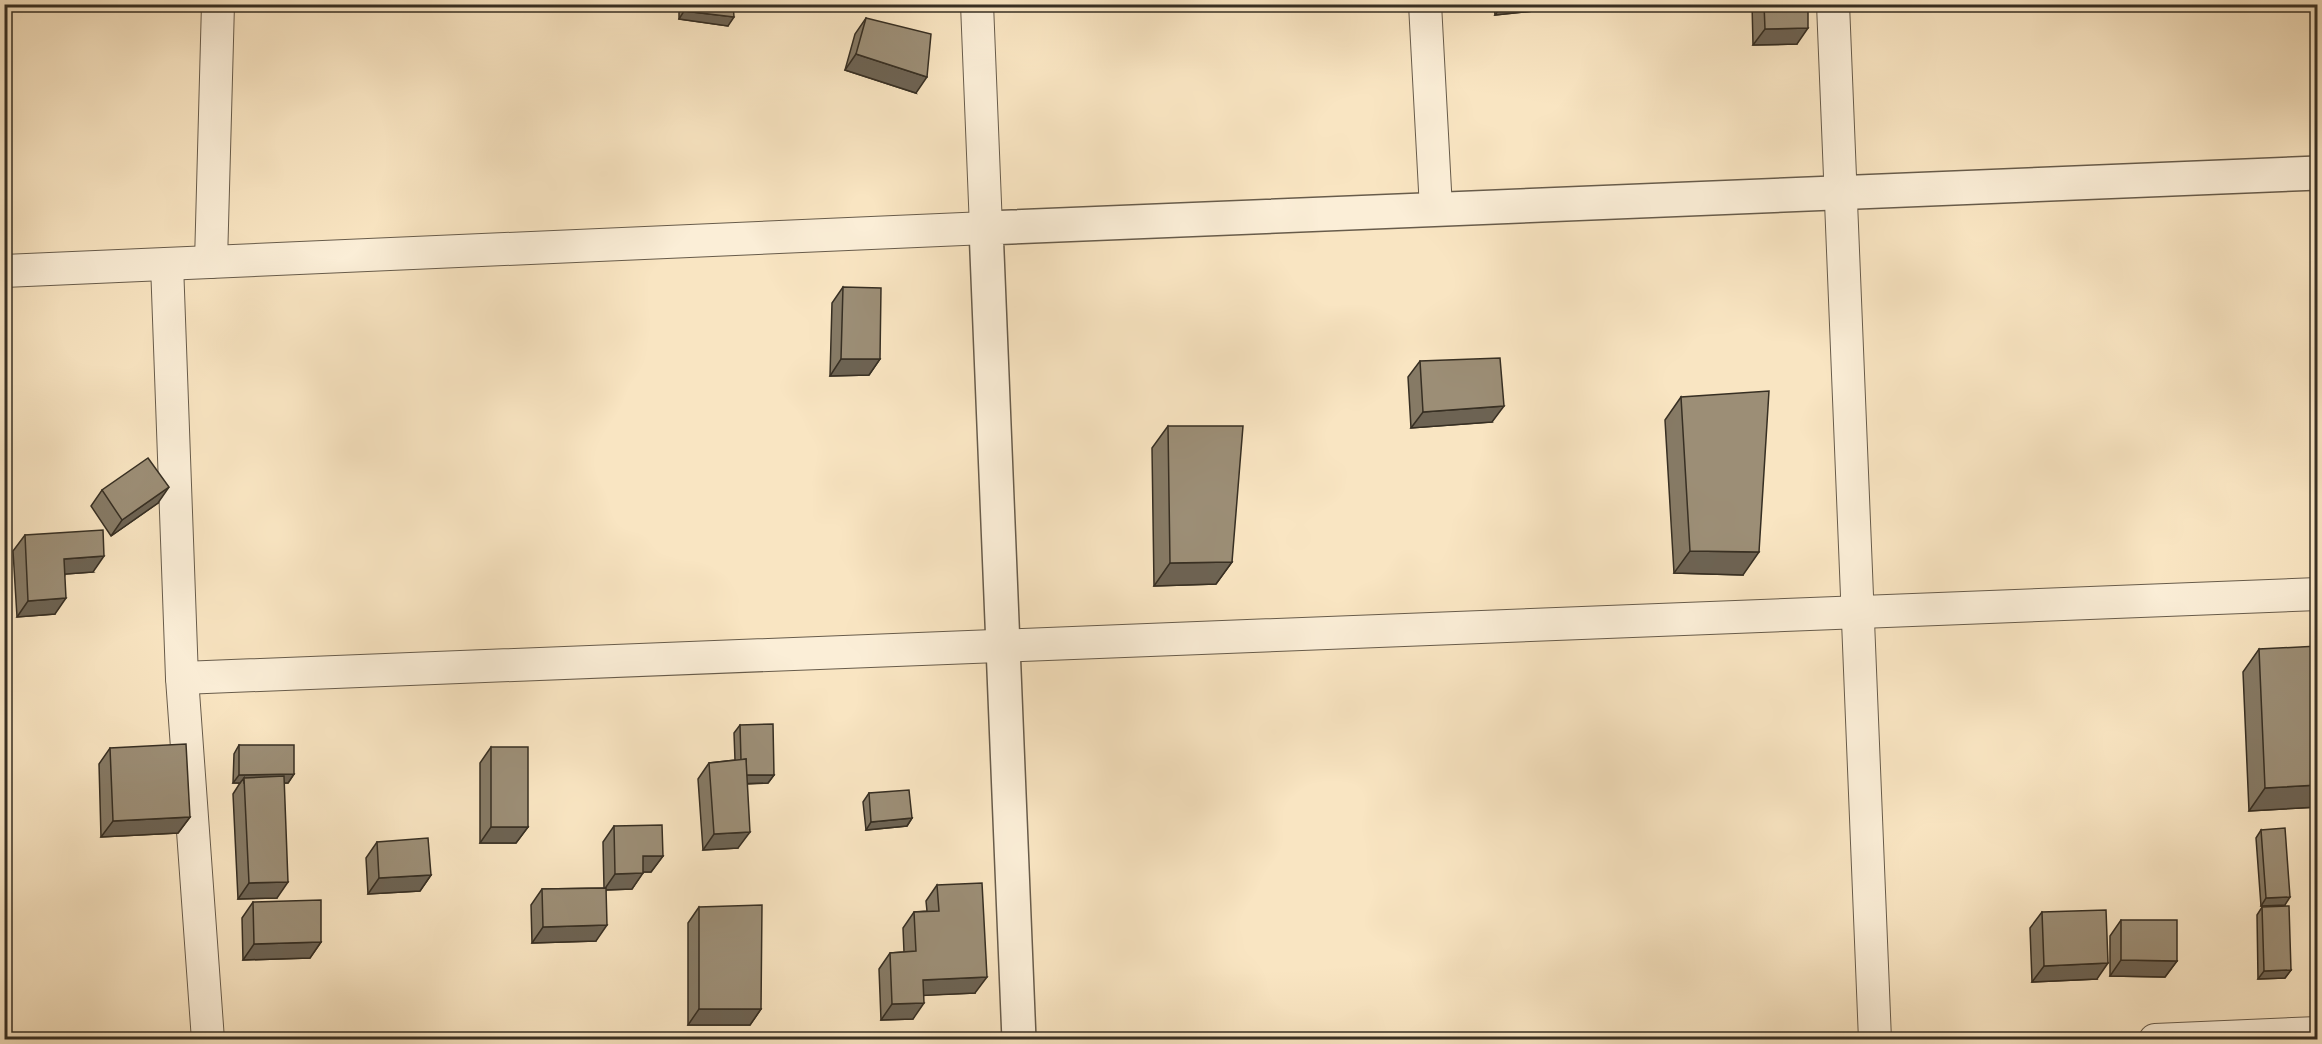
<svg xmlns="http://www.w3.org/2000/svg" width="2322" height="1044" viewBox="0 0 2322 1044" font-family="Cardo,serif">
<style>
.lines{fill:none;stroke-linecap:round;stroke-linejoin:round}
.minor-casing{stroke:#685c4b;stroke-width:34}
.tertiary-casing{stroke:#685c4b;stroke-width:36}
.minor{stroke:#fbeed7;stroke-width:32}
.tertiary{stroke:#fbeed7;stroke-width:33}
.wall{fill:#867a65;stroke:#372f23;stroke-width:1.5}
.shaded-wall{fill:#6d6353;stroke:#372f23;stroke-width:1.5}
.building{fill:#9c8e76;stroke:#372f23;stroke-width:1.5}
</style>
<rect width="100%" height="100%" fill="#f9e5c2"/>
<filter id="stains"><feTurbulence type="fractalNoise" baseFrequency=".00333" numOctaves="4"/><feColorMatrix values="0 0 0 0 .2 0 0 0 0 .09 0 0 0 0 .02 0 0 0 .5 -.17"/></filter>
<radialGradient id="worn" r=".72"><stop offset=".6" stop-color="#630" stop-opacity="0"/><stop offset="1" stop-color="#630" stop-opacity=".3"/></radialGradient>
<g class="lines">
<defs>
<g id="minor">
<polyline points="1425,4 1436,209"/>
<polyline points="1833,4 1875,1040"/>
<polyline points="211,262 218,4"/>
<polyline points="167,264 182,678 208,1040"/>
<polyline points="4,271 986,228 977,4"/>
<polyline points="182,678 2318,594"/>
<polyline points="2155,1040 2318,1033"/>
</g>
<polyline id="tertiary" points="1019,1040 986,228 2318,173"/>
</defs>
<use href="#minor" class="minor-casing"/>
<use href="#tertiary" class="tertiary-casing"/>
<use href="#minor" class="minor"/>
<use href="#tertiary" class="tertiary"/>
</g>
<g class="wall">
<polygon points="679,4 733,4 728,26 679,19"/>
<polygon points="1494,4 1557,4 1554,9 1495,15"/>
<polygon points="1752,4 1808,4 1797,44 1753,45"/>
<polygon points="866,18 916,93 845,70 855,34"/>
<polygon points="843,287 880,359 869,375 830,376 832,303"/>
<polygon points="1420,361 1492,422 1411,428 1408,377"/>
<polygon points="1681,397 1743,575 1674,573 1665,420"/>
<polygon points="1168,426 1232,562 1216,584 1154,586 1152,448"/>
<polygon points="102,490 158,503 111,536 91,506"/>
<polygon points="25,535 93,572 65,574 55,614 17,617 13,551"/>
<polygon points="2259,649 2318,807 2249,811 2243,672"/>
<polygon points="740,725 774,775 768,783 747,784 738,848 703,850 698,779 709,763 735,760 734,733"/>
<polygon points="239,745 294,774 288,783 284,783 277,898 238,899 233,794 240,783 233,783 234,754"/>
<polygon points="491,747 528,827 516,843 480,843 480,763"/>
<polygon points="110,748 190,817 178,833 101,837 99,764"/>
<polygon points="869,793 912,818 907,826 866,830 863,802"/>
<polygon points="2318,825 2318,846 2316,846 2316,828"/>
<polygon points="614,826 663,856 651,872 643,872 632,889 606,890 596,941 532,943 531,905 542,889 604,888 603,842"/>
<polygon points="2261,830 2285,905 2261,906 2256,838"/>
<polygon points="377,842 431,875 420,891 368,894 366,858"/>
<polygon points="2318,851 2318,876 2317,876 2316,853"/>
<polygon points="937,885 975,993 924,995 913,1019 881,1020 879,969 890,953 904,952 903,928 914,912 927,911 926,901"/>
<polygon points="253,902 321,942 310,958 243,960 242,918"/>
<polygon points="699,907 761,1009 750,1025 688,1025 688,923"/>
<polygon points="2262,907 2291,970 2285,978 2258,979 2257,915"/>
<polygon points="2042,912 2097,979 2032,982 2030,928"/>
<polygon points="2121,920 2177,961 2165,977 2110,976 2110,936"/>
</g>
<g class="shaded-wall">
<polygon points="1521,4 1557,4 1554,9 1495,15 1501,7"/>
<polygon points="684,11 734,17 728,26 679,19"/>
<polygon points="1808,28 1797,44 1753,45 1765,29"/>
<polygon points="856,54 927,77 916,93 845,70"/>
<polygon points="841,359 880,359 869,375 830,376"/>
<polygon points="1504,406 1492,422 1411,428 1423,412"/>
<polygon points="169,487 158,503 111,536 122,520"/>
<polygon points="1690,551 1759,552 1743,575 1674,573"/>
<polygon points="104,556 93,572 53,575 64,559"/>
<polygon points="1232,562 1216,584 1154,586 1170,563"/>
<polygon points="66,598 55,614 17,617 28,601"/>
<polygon points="294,774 288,783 244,783 244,778 240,783 233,783 239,775"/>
<polygon points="741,775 774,775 768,783 735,784"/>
<polygon points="2318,785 2318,807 2249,811 2265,788"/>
<polygon points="190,817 178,833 101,837 113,821"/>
<polygon points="912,818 907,826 866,830 871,822"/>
<polygon points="491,827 528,827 516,843 480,843"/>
<polygon points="750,832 738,848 703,850 714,834"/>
<polygon points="643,856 663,856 651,872 632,872"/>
<polygon points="643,873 632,889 604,890 615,874"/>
<polygon points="431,875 420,891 368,894 379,878"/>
<polygon points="288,882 277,898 238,899 249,883"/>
<polygon points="2290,897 2285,905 2261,906 2266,898"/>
<polygon points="607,925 596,941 532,943 543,927"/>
<polygon points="321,942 310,958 243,960 254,944"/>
<polygon points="2121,960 2177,961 2165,977 2110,976"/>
<polygon points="2108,963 2097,979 2032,982 2044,966"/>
<polygon points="2291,970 2285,978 2258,979 2264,971"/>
<polygon points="987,977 975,993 912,996 923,980"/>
<polygon points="924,1003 913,1019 881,1020 892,1004"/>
<polygon points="699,1009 761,1009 750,1025 688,1025"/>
</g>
<g class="building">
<polygon points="684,4 733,4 734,17 684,11"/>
<polygon points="1500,4 1521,4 1501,7"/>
<polygon points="1764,4 1808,4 1808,28 1765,29"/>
<polygon points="866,18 931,34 927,77 856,54"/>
<polygon points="843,287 881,288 880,359 841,359"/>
<polygon points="1500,358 1504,406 1423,412 1420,361"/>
<polygon points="1769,391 1759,552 1690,551 1681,397"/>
<polygon points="1168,426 1243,426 1232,562 1170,563"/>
<polygon points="148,458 169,487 122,520 102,490"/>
<polygon points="103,530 104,556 64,559 66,598 28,601 25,535"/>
<polygon points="2318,646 2318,785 2265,788 2259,649"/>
<polygon points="773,724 774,775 746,775 746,759 741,760 740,725"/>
<polygon points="186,744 190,817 113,821 110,748"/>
<polygon points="239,745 294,745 294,774 239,775"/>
<rect x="491" y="747" width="37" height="80"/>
<polygon points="746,759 750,832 714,834 709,763"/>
<polygon points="284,776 288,882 249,883 244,778"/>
<polygon points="909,790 912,818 871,822 869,793"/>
<polygon points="662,825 663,856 643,856 643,873 615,874 614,826"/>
<polygon points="2285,828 2290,897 2266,898 2261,830"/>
<polygon points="428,838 431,875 379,878 377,842"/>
<polygon points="982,883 987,977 923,980 924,1003 892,1004 890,953 916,951 914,912 939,911 937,885"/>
<polygon points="606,888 607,925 543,927 542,889"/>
<polygon points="321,900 321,942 254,944 253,902"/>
<polygon points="762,905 761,1009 699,1009 699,907"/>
<polygon points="2289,906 2291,970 2264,971 2262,907"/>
<polygon points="2106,910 2108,963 2044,966 2042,912"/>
<polygon points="2121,920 2177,920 2177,961 2121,960"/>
</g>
<rect width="2322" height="1044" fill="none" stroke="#f9e5c2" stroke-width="24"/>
<rect x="6" y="6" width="2310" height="1032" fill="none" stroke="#372f23" stroke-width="3"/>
<rect x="12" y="12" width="2298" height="1020" fill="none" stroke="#372f23" stroke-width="1.5"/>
<rect width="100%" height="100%" filter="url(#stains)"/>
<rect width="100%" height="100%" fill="url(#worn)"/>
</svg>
